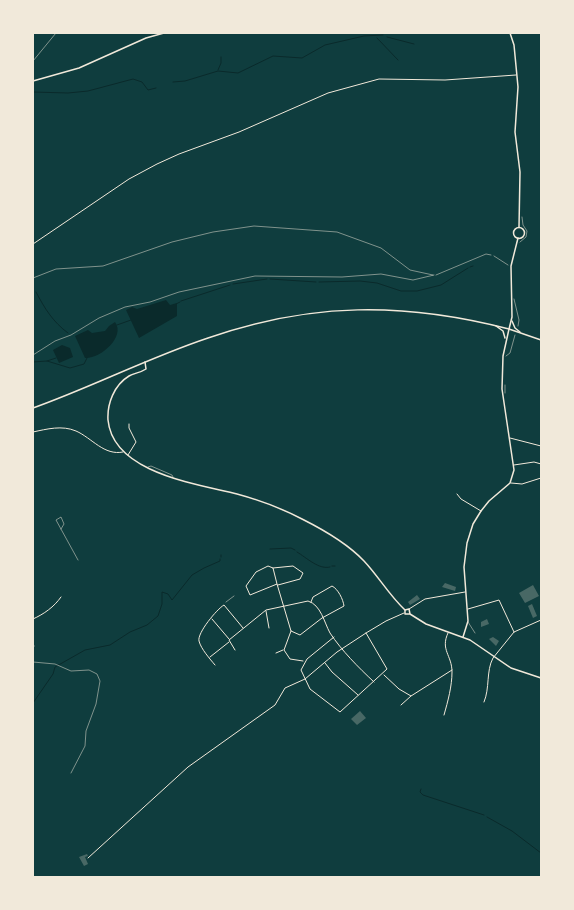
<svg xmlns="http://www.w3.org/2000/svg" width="574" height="910" viewBox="0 0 574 910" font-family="'Work Sans',sans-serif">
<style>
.water{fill:#0a2a2b}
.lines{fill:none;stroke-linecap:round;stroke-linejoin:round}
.stream{stroke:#0a2a2b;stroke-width:1}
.building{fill:#486865}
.path{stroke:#f1e9da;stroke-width:0.5}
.service{stroke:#f1e9da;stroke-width:0.5}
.minor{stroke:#f1e9da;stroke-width:1}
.tertiary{stroke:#f1e9da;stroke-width:1.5}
.secondary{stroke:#f1e9da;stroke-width:1.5}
</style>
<rect width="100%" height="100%" fill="#0f3d3e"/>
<g class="water">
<polygon points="166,300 170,305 177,303 177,316 139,338 126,310 132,307 137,309"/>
<path d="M 115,322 C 126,337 100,359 85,358 L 75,336 L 88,330 L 92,333 L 105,331 L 109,326 Z"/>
<polygon points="62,345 70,348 73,357 59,363 53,350"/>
</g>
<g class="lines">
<g class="stream">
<polyline points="387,37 414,44"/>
<polyline points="377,38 398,60"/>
<polyline points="218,70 221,63 221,57"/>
<polyline points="173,82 185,81 218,71 238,73 273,56 302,58 325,45 364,36 383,35"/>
<polyline points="33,92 68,93 88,91 133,79 142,82 148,90 156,88"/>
<polyline points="470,267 473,266"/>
<polyline points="270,279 316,282"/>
<polyline points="319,282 360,281 377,283 401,291 417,291 441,285 468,268"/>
<polyline points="233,284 267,279"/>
<path d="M 36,292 C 45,309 53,322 68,333"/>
<polyline points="181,301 230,285"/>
<polyline points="176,304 180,302"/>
<polyline points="117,325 131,320"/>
<polyline points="47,361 56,358"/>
<polyline points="33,362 47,361 70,368 84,364 87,358"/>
<polyline points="270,549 291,548 295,550"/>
<path d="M 297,552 C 307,558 319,570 330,567"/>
<polyline points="221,557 221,555"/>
<polyline points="332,566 335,566"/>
<polyline points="33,703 53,674 55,667 85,650 110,645 130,632 147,625 158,616 162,604 162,592 168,594 172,600 192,575 204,568 220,561 220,559"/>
<polyline points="421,789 420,792 423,795 484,815"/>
<polyline points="487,817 512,831 541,853"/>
</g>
</g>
<g class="building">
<polygon points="445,583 456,587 455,591 442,587"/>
<polygon points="533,585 539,596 525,603 519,593"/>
<polygon points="417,595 420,599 410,605 408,602"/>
<polygon points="532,604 537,616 533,618 528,606"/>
<polygon points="487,619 489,624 481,627 481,622"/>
<polygon points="493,637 499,641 496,646 489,639"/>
<polygon points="360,711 366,718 357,725 351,719"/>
<polygon points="87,854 88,856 85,857 88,864 84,866 79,857"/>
</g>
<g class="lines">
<g class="path">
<polyline points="33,61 56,33"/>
<polyline points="520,242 526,237 527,231 523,225 522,217"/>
<polyline points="494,256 508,265"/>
<polyline points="33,278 56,269 103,266 172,242 213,232 254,226 337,232 381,248 410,270 433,275"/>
<polyline points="514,299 519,320 518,326"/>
<polyline points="33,355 55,341 71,335 99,318 125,307 150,302 179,292 255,276 342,277 381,274 413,280 434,275"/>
<polyline points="506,356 510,353 515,335"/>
<polyline points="505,385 505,393"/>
<polyline points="61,529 64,524 61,517 56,520 78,560"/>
<polyline points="226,602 234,596"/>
<polyline points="33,662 55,664 71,671 89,670 97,674 100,681 96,704 86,731 85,746 71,773"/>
</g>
<g class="service">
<polyline points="436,275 486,254 491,255"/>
<polyline points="148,467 151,466 172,475 173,477"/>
<polyline points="468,622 475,633"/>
</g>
<g class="minor">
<polyline points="33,244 129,179 157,164 179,154 239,132 328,93 379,79 445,80 516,75"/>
<path d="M 33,432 C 47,429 62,425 76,431 C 92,438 104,456 123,452"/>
<polyline points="510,438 541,446"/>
<polyline points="128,455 136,442 129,428 129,424"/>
<polyline points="514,465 534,462 541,464"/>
<polyline points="511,483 522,484 541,478"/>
<polyline points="457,494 461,499 481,511"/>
<polyline points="273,568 293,566 303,573 300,579 278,585"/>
<path d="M 277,584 L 273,568 L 268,566 L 256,572 L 246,586 L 250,595 L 277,584 L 291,631 L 300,635 L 322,618 L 344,606 C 343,599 338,589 332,586 L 313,597 L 311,602"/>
<polyline points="409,609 425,599 465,592"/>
<polyline points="468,609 499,600 514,632"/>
<polyline points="266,611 269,628"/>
<path d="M 33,619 C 44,614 54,607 61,597"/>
<polyline points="212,619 229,639"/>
<polyline points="291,631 284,650 290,659 303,661"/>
<polyline points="334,637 307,659 301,670 310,689 340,712 387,669 366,633"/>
<polyline points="33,646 34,646"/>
<path d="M 235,650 L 229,640 L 266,610 L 308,601 C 321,605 324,622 330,633 C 342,651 358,667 374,682"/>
<polyline points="276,653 283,650"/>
<polyline points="210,657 229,642"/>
<polyline points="325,663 332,672 358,695"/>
<path d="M 215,665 C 210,659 201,649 199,641 C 197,633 217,609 224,605 L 243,628"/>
<polyline points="384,675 399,689 411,696 452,670"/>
<path d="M 484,702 C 490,688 486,671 493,658 L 514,632 L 541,620"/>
<polyline points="401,705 411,696"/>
<path d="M 444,715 C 448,701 452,686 452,672 C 452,655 440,650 448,633"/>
<polyline points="88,858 188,767 275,705 285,688 305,679 337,652 366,633 386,621 404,613"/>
</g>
<g class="tertiary">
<polyline points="496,326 503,331 505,338"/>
<path d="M 145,362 L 146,369 C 140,373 134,373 129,376 C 114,385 107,404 108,420 C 113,473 197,484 237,494 C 259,500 281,508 302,519 C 324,530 347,543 364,561 C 379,577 389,595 405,610"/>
<path d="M 33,408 C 92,387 148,358 208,338 C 311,302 404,302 509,329 L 503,356 L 502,389 L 514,470 L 510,483 L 489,501 L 481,511 L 473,524 L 467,543 L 464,567 L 468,621 L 463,637"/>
<polyline points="410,614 409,609 405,610 405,614 410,614 426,624 470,640 511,668 541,678"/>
</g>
<g class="secondary">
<polyline points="510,33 514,45 518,87 515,132 520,172 519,227"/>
<polyline points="33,81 79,68 146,38 164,33"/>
<circle cx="519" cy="233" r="5.5"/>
<polyline points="518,238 511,266 512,317 509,329 541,340"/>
<polyline points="512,321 515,328 520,332"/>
</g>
</g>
<rect width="574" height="910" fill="none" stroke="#f1e9da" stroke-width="68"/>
</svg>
